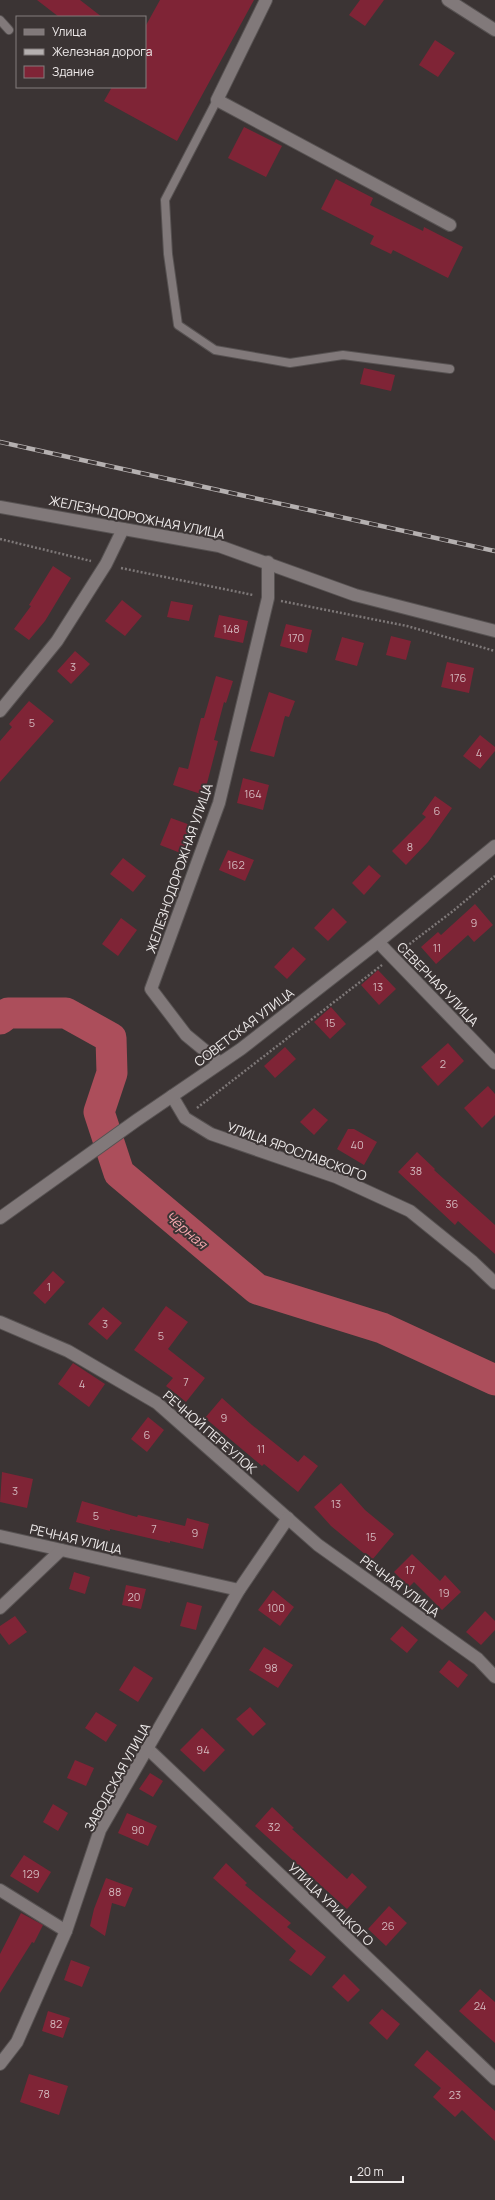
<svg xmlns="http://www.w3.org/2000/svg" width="495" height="2200" viewBox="0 0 495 2200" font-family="Manrope,sans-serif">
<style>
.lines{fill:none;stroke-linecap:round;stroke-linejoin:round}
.river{stroke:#ac4e5b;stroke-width:31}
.building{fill:#7f2436}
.service-casing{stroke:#575252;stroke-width:10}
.minor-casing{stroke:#575252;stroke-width:14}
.tertiary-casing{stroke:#575252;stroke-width:14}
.secondary-casing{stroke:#575252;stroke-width:14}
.path{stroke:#7e7878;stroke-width:2.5;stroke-dasharray:2 2;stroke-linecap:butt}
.service{stroke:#81797a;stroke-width:8}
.minor{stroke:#81797a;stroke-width:12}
.tertiary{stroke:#81797a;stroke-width:12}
.secondary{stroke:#81797a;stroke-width:12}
.rail-casing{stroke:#b5b0b0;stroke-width:4.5}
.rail{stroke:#3b3434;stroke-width:3;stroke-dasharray:9;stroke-linecap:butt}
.labels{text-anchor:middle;stroke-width:4;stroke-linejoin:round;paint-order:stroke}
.number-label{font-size:11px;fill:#d3b9be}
.street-label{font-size:13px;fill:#efebeb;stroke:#3b3434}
.water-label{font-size:14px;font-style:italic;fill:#f6a8af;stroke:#3b3434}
</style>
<rect width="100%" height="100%" fill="#3b3434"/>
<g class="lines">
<polyline class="river" points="0,1019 8,1013 66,1013 111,1038 112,1073 99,1112 119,1173 257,1289 382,1328 495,1380"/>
</g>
<g class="building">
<polygon points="37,0 80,0 102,17 59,17"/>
<polygon points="160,0 254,0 177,141 104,101 112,87 145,87 145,27"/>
<polygon points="360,0 384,0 365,26 349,15"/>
<polygon points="435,40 455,53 438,77 419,65"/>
<polygon points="244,127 282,146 266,177 228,158"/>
<polygon points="336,179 373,198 370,205 423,231 424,227 463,247 448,278 393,250 391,254 370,244 374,236 321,209"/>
<polygon points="364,368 395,375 391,391 360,384"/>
<polygon points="53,566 71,578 45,621 29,640 14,629 31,606 29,605"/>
<polygon points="122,600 142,616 125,636 105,621"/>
<polygon points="171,601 193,605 189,621 167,617"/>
<polygon points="219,615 248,621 243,643 214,637"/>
<polygon points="286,624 312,630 307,653 280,646"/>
<polygon points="391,636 411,641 406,660 386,655"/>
<polygon points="342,637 364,643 357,666 335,660"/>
<polygon points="75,651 90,664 71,684 57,671"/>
<polygon points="447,662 474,668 469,693 441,687"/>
<polygon points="216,676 233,681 226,703 224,702 214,740 218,741 204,795 173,785 179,767 188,769 201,718 204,718"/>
<polygon points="269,692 295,701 289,717 285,716 274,757 250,751"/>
<polygon points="29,701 54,721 0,782 0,741 12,727 9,724"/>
<polygon points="480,735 495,747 495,751 480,769 463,756"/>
<polygon points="243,778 269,785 263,810 237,803"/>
<polygon points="435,796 452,808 428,842 406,865 392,851 426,817 422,814"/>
<polygon points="171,818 193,826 183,854 160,845"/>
<polygon points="228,850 254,860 245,881 219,870"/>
<polygon points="123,858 146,876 133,892 110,874"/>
<polygon points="369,865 381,876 364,895 352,883"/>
<polygon points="475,904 493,925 474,942 468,935 436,964 421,947 438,932 441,935"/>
<polygon points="333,908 347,922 328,941 314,928"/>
<polygon points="121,918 137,930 118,956 102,944"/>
<polygon points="293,947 306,959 287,979 274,967"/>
<polygon points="378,970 396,989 379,1005 361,985"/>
<polygon points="331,1007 346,1024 330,1039 314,1022"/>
<polygon points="448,1043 464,1061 438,1086 421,1067"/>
<polygon points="285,1047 296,1059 275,1078 264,1066"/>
<polygon points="488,1086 495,1094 495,1115 482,1128 464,1108"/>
<polygon points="314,1108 328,1120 314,1135 300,1122"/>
<polygon points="348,1129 354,1129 377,1142 364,1165 337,1149"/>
<polygon points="417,1152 435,1169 434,1170 495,1225 495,1254 458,1221 455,1225 398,1172"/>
<polygon points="53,1271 65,1282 45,1304 33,1293"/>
<polygon points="166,1306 188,1322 168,1349 205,1378 186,1402 166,1386 173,1378 134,1350"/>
<polygon points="103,1307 122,1323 107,1340 88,1324"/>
<polygon points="73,1363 105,1384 89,1407 58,1384"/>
<polygon points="222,1398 252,1425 298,1462 304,1455 318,1466 298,1492 264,1464 262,1466 205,1418"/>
<polygon points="148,1417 164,1430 147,1452 131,1439"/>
<polygon points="2,1472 33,1479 27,1508 0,1502"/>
<polygon points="341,1483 365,1510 394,1534 372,1560 331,1526 314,1507"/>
<polygon points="82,1501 137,1517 138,1515 185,1526 187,1518 209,1524 203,1549 170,1541 170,1543 110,1529 110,1531 76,1522"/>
<polygon points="412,1554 440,1581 445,1575 461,1592 442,1610 414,1582 409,1587 394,1572"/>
<polygon points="74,1572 90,1577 85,1594 69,1589"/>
<polygon points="126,1585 146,1589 141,1609 122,1605"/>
<polygon points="273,1590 294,1607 280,1626 258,1610"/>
<polygon points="187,1602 202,1606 196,1630 180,1626"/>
<polygon points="485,1611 495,1621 495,1630 481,1645 466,1632"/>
<polygon points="15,1616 27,1632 9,1645 0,1633 0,1626"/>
<polygon points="402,1626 418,1640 407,1653 390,1639"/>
<polygon points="264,1647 293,1665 278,1688 249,1670"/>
<polygon points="449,1660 468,1675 458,1688 439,1672"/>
<polygon points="134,1666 153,1678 138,1702 119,1690"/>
<polygon points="250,1707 266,1724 253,1736 236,1719"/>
<polygon points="96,1712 117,1725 106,1742 85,1728"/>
<polygon points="202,1728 225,1750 204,1772 180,1750"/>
<polygon points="75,1760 94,1768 86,1786 67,1778"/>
<polygon points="150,1773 163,1781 153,1797 139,1789"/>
<polygon points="53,1804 68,1813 58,1831 43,1822"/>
<polygon points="272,1807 294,1828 292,1829 347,1879 352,1873 367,1887 347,1909 255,1826"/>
<polygon points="127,1813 157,1826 148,1846 118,1833"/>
<polygon points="24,1855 51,1872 38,1893 10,1876"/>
<polygon points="226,1863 247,1883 245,1885 291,1923 287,1927 326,1957 311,1976 289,1960 296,1951 213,1878"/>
<polygon points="106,1878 133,1888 125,1907 112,1903 105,1936 90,1926 94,1909"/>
<polygon points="389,1906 407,1923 386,1946 368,1929"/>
<polygon points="21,1913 43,1925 34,1943 32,1942 0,1993 0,1954"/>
<polygon points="71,1960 90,1967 82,1987 64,1980"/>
<polygon points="344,1974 360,1990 348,2002 332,1987"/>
<polygon points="480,1989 495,2002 495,2043 459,2011"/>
<polygon points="382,2009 400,2024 387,2040 369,2023"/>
<polygon points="48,2011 70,2018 63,2038 42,2031"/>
<polygon points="427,2050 495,2111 495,2141 462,2110 455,2117 433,2097 441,2088 414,2065"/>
<polygon points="29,2074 68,2086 59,2115 20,2102"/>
</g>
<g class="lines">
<defs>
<g id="service">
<polyline points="0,20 9,30"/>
<polyline points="217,100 165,200 168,254 178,325 215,350 290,363 343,355 450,369"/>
</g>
<g id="minor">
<polyline points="266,0 217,100 450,225"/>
<polyline points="0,507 219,546 355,595 495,631"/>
<polyline points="0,711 57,641 106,564 123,529"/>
<polyline points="378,942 495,1063"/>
<polyline points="220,1063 186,1035 151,989 219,803 268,598 268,562"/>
<polyline points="172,1096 185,1118 211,1134 336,1177 410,1211 473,1262 495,1283"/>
<polyline points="0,1322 68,1351 157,1403 318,1545 478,1659 495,1677"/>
<polyline points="0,1536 239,1590"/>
<polyline points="0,1608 61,1550"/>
<polyline points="148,1749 495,2079"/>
<polyline points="0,1890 66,1931"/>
<polyline points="0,2064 17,2042 66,1931 100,1830 239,1590 288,1518"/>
</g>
<polyline id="tertiary" points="448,0 495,30"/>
<polyline id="secondary" points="0,1218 137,1120 241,1049 378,942 495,846"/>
</defs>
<use href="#service" class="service-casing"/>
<use href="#minor" class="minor-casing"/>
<use href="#tertiary" class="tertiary-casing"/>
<use href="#secondary" class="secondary-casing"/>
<g class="path">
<polyline points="0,539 91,561"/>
<polyline points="121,568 253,595"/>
<polyline points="281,601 407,626 495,651"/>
<polyline points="403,949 453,911 495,876"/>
<polyline points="197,1108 382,965"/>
</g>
<use href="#service" class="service"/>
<use href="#minor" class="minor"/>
<use href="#tertiary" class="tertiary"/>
<use href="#secondary" class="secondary"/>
<defs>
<polyline id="rail" points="0,442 495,551"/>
</defs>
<use href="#rail" class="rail-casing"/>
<use href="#rail" class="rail"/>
</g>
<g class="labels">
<g class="number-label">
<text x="231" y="633">148</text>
<text x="296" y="642">170</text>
<text x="73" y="671">3</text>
<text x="458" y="682">176</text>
<text x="32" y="727">5</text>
<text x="479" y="757">4</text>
<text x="253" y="798">164</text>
<text x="437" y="815">6</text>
<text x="410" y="851">8</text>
<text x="236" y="869">162</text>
<text x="474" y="927">9</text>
<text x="437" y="952">11</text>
<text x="378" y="991">13</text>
<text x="330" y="1027">15</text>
<text x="443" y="1068">2</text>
<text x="357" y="1149">40</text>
<text x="416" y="1175">38</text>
<text x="452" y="1208">36</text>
<text x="49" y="1291">1</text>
<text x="105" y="1328">3</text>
<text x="161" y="1340">5</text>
<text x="186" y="1386">7</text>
<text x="82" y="1388">4</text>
<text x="224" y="1422">9</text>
<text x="147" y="1439">6</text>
<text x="261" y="1453">11</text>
<text x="15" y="1495">3</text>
<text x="336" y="1508">13</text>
<text x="96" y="1520">5</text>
<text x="154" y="1533">7</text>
<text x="195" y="1537">9</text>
<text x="371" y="1541">15</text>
<text x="410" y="1574">17</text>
<text x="444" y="1597">19</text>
<text x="134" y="1601">20</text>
<text x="276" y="1612">100</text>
<text x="271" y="1672">98</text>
<text x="203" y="1754">94</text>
<text x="274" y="1831">32</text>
<text x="138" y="1834">90</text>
<text x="31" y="1878">129</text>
<text x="115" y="1896">88</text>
<text x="388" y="1930">26</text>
<text x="480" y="2010">24</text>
<text x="56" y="2028">82</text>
<text x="44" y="2098">78</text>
<text x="455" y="2099">23</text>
</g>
<g class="street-label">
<text transform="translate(137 517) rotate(11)" y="5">ЖЕЛЕЗНОДОРОЖНАЯ УЛИЦА</text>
<text transform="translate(179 868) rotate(-71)" y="5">ЖЕЛЕЗНОДОРОЖНАЯ УЛИЦА</text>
<text transform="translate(438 984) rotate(46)" y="5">СЕВЕРНАЯ УЛИЦА</text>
<text transform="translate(244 1027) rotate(-37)" y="5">СОВЕТСКАЯ УЛИЦА</text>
<text transform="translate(297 1151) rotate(20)" y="5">УЛИЦА ЯРОСЛАВСКОГО</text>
<text transform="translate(210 1432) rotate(41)" y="5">РЕЧНОЙ ПЕРЕУЛОК</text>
<text transform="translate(76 1539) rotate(13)" y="5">РЕЧНАЯ УЛИЦА</text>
<text transform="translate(400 1586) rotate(36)" y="5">РЕЧНАЯ УЛИЦА</text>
<text transform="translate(117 1777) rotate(-61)" y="5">ЗАВОДСКАЯ УЛИЦА</text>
<text transform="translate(331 1904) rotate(44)" y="5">УЛИЦА УРИЦКОГО</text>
</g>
<g class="water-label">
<text transform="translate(186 1230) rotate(40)" y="5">Чёрная</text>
</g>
</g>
<rect x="16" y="16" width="130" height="72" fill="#3b3434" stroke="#837d7d"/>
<rect x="24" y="29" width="20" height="6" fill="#81797a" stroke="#837d7d"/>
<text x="52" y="36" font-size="12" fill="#efebeb">Улица</text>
<rect x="24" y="49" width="20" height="6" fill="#b5b0b0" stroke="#837d7d"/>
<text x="52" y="56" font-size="12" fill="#efebeb">Железная дорога</text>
<rect x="24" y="66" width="20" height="12" fill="#7f2436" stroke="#837d7d"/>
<text x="52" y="76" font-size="12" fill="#efebeb">Здание</text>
<path d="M351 2176v6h52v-6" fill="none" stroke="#efebeb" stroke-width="2"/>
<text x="357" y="2176" font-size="12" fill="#efebeb" stroke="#3b3434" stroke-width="3" paint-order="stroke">20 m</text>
</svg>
